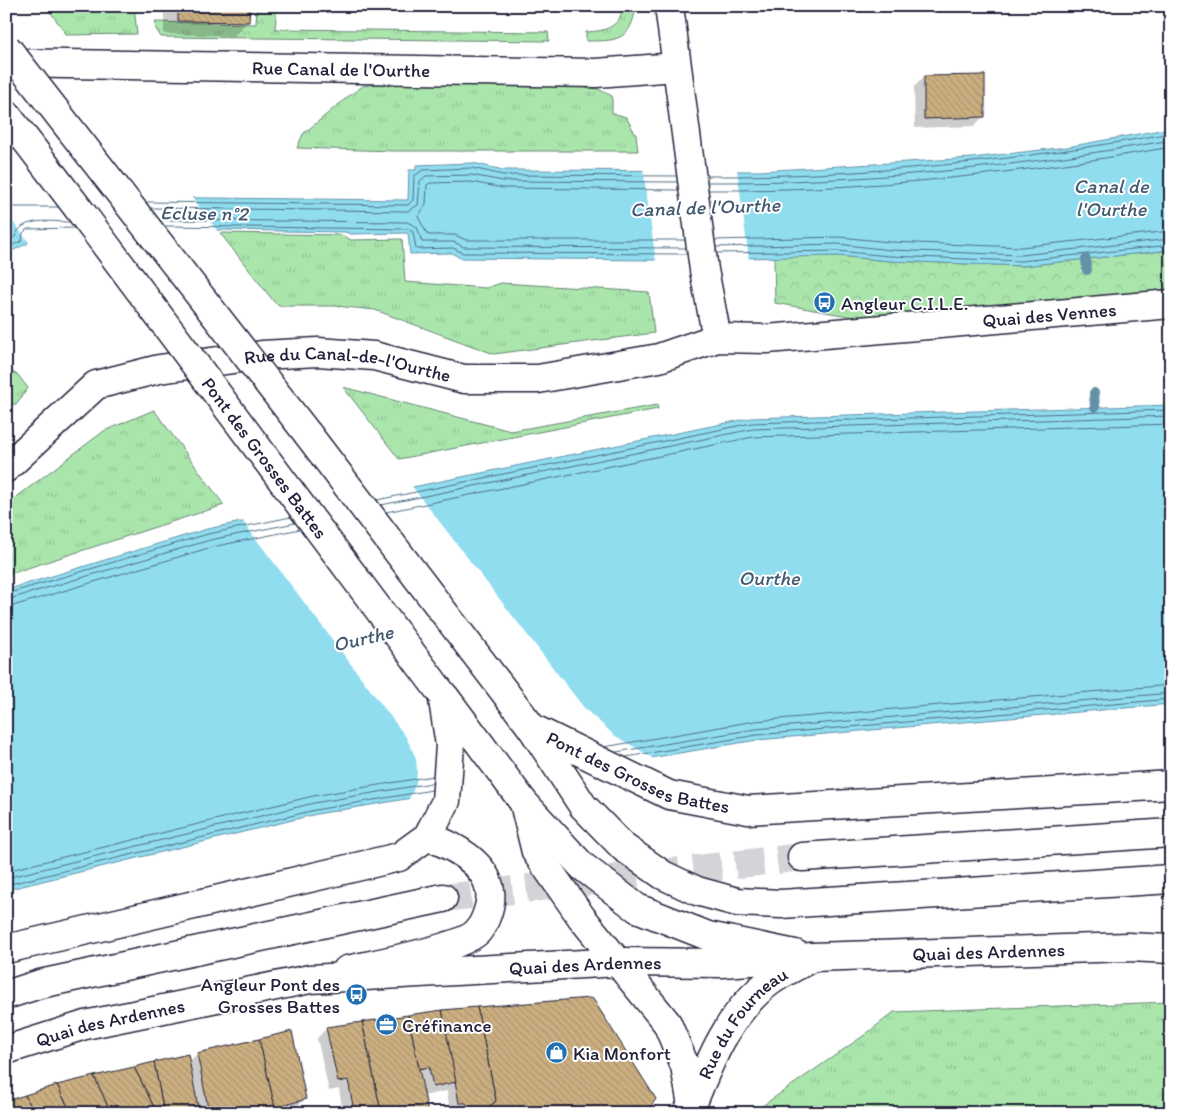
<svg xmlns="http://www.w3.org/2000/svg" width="1177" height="1119" viewBox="0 0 1177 1119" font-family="Itim,sans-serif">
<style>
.grass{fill:url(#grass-tufts);stroke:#668474}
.forest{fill:url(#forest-crowns);stroke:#668474}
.water{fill:#90ddf0;stroke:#6492a8}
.pier{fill:#fff}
.shadow{fill:#0003}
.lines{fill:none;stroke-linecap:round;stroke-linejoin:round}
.shore{stroke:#4e6d83;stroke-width:1}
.stream{stroke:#6492a8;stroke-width:10}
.building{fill:url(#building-back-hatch);stroke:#22223b}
.primary-tunnel{stroke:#d3d3d8;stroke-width:28;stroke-dasharray:28 14;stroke-linecap:butt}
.street-casing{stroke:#22223b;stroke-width:31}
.secondary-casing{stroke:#22223b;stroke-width:31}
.primary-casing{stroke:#22223b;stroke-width:31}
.street{stroke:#fff;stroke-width:28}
.secondary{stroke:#fff;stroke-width:28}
.primary{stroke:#fff;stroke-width:28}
.secondary-bridge-casing{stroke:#22223b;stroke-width:31;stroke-linecap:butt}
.secondary-bridge{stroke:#fff;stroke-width:28}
.labels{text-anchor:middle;stroke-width:4;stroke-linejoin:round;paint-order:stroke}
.street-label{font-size:19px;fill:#22223b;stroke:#fff}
.poi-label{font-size:19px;fill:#22223b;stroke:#fff;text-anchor:start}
.water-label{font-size:20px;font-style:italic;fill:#435a71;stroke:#fff}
</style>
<defs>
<pattern id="grass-tufts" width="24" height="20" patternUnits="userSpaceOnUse" patternTransform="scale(1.25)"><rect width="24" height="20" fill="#aae6ac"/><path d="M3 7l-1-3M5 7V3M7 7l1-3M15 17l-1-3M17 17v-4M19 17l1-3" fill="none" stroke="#92c595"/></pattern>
<pattern id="forest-crowns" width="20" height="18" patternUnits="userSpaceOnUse" patternTransform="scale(1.25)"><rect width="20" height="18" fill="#aae6ac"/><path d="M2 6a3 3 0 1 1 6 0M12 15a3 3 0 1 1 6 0" fill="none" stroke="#92c595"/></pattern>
<pattern id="building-back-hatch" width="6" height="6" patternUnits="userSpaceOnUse" patternTransform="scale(1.25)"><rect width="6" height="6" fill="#cbaf81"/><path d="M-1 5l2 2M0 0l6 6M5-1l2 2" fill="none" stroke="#ae9670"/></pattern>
</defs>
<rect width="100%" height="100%" fill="#fff"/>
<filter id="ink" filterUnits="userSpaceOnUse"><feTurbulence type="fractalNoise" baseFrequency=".02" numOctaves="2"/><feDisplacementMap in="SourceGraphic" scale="10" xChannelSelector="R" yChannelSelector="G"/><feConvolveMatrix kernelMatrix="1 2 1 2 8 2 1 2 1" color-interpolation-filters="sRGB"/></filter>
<g filter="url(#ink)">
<g class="grass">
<polygon points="46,6 134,6 137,34 67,35"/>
<polygon points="257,6 277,6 275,29 548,32 549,41 161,37 156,29 155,22 256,24"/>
<path d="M 623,6 L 636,6 C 631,41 617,41 586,41 L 586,32 C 605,31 620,28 623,6 Z"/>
<polygon points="384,83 577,86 598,89 612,96 612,113 626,117 636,135 638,151 394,151 297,148 303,134 350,95 363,86"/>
<polygon points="220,233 341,235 351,240 402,239 405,282 486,288 501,283 649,292 654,333 494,354 375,310 336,306 282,306 275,303"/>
<polygon points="6,369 18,375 28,388 16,404 6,405"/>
<polygon points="343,387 511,431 657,405 658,409 399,459"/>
<polygon points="154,410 224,505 6,575 6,505 104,431"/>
<polygon points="1171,1002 1171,1113 752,1113 866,1034 894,1012"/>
</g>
<polygon class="forest" points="1171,250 1171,296 859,318 775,303 774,257 838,256 889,261 1022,266"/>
<g class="water">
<polygon points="1171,128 1171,250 1022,266 889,261 838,256 650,260 460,258 452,253 410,254 408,233 351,234 345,232 222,230 27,234 28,243 6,254 6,196 408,200 409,170 416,170 416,165 473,163 503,170 759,171 972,158 1067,147"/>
<polygon points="1171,405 1171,704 757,740 317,814 6,890 6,590 207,529 751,418"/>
</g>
<g class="pier">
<polygon points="643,168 737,169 749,260 656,262"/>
<polygon points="6,193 190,195 219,233 30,237 30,244 6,213"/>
<polygon points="411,485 585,709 614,735 656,760 408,801 416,784 417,771 416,758 406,737 241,519"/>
</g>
<g class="shadow">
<polygon points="167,6 248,6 248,21 234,36 164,34 164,9"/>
<polygon points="924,77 984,116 974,126 915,128 914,87"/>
<polygon points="327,1028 645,1113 450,1112 447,1091 423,1096 427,1113 349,1113 364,1110 364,1108 343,1113 339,1089 329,1091 317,1038"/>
<polygon points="197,1054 305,1099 295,1108 280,1113 198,1113 197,1106 191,1113 6,1113 188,1063"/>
</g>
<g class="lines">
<g class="shore">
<path d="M 707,176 C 862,177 1018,161 1171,133"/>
<path d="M 708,182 C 863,183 1018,167 1171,140"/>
<polyline points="678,190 503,188 471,182 430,183 427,185 426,204 418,217 428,235 455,235 466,240 685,240"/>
<path d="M 709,190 C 863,191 1018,174 1171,147"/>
<polyline points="146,202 408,205 413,200 414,176 423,170 472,168 503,175 676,176"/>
<polyline points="6,207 59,207"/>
<polyline points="151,208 408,211 418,205 420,181 426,176 471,175 503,181 677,182"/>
<polyline points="160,220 407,222 417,227 422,242 454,242 464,247 686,248"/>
<polyline points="165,226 408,229 413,232 416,249 453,248 463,253 687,254"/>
<polyline points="715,240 839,237 890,242 1021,247 1171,231"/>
<path d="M 6,241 L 15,237 C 21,216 52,222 70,222"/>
<polyline points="716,247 838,244 890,250 1021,255 1171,239"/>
<polyline points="6,248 22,241 23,233 27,229 74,228"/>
<polyline points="717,253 838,251 889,256 1021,261 1171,245"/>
<polyline points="377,500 752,423 1171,410"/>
<polyline points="381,505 753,429 1171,416"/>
<polyline points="386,512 753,437 1171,424"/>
<polyline points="6,594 208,534 291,517"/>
<polyline points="6,600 210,540 295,523"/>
<polyline points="6,608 212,547 300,529"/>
<polyline points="604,747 755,721 1171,685"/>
<polyline points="616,752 756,729 1171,693"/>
<polyline points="626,757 757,735 1171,699"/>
<polyline points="6,871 313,796 433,776"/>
<polyline points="6,878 314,803 432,783"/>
<polyline points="6,885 315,810 432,790"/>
</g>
<g class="stream">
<polyline points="1086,259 1087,270"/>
<polyline points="1094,393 1095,407"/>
</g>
</g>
<g class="building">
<polygon points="178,6 250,6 249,22 178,21"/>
<polygon points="985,75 985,117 924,119 924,76"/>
<polygon points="590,998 593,999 656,1099 646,1113 481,1113 496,1101 477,1007"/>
<polygon points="477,1007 496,1101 481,1113 473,1113 466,1103 459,1103 442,1010"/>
<polygon points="442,1010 456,1082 433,1087 429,1067 419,1069 408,1015"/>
<polygon points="408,1015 428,1113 386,1113 383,1107 380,1107 362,1022"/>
<polygon points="362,1022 380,1107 354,1111 348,1080 338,1082 326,1027"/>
<polygon points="292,1031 306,1099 275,1108 259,1039"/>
<polygon points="259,1039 275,1108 259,1113 209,1113 197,1053"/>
<polygon points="188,1054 198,1107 183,1110 183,1113 164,1113 154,1062"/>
<polygon points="154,1062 164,1113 152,1113 156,1111 134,1067"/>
<polygon points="134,1067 156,1111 111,1113 94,1076"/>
<polygon points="94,1076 111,1113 71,1113 57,1085"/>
<polygon points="57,1085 71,1113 34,1113 25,1095"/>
<polygon points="25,1095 34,1113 6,1113 6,1101"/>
</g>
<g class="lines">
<polyline class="primary-tunnel" points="443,898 802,857"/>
<defs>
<g id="street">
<path id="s1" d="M 6,63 L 596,73 L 676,67"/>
<path id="s2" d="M 6,468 L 96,385 L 159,369 L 262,355 L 318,352 L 374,356 L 464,379 L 538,379 L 659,358 L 717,338 L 767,339 L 1171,304"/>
<polyline points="524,803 536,852 582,918 667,1023 685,1066 692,1105"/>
<path id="s3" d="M 692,1105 C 710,1060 730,1010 772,980 C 784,972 799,965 812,957"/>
</g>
<g id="secondary">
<polyline points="669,6 704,270 717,338"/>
<polyline points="6,114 84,216"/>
<polyline points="307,433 532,728 583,806 623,847 663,875 697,891 737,902 781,904 1171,879"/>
<polyline points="445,697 524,803 582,866 637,908 708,936 795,954"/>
<path id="s4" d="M 532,728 L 669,795 L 748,810 L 1171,785"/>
<polyline points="6,949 399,857 428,836 446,801 450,745 442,694"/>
<path d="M 347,970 C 373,964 464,948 478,931 C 486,921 492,903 490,891 C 486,862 453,846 428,836"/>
<polyline points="687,1113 692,1105"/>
</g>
<g id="primary">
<polyline points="802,857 1171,833"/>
<polyline points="6,995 40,984 443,898"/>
<path id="s5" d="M 6,1050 L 85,1025 L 310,979 L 620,962 L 722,963 L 812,957 L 1128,947 L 1171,949"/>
</g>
</defs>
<use href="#street" class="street-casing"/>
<use href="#secondary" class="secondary-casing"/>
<use href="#primary" class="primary-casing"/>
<use href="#street" class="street"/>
<use href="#secondary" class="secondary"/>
<use href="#primary" class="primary"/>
<defs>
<g id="secondary-bridge">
<polyline points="6,47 307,433"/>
<path id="s6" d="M 84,216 L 442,694"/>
</g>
</defs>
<use href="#secondary-bridge" class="secondary-bridge-casing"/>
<use href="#secondary-bridge" class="secondary-bridge"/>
</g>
</g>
<defs>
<symbol id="bus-disc" viewBox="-11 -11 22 22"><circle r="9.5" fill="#1f6fb2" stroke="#fff"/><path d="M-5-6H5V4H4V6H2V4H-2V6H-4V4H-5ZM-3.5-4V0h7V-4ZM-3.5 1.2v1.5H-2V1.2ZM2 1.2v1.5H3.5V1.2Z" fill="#fff"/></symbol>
<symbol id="office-disc" viewBox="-11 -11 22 22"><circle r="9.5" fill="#1f6fb2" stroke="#fff"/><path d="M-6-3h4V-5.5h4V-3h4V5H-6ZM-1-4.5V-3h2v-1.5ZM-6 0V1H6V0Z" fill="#fff"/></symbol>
<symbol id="shop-disc" viewBox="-11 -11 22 22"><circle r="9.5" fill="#1f6fb2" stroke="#fff"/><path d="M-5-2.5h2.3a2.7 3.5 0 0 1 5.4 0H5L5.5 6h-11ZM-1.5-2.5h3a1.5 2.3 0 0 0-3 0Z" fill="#fff"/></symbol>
</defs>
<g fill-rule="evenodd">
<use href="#bus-disc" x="812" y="290" width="25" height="25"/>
<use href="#bus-disc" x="344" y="982" width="25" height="25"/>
<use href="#office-disc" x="374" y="1012" width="25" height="25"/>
<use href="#shop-disc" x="544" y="1040" width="25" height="25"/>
</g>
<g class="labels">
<g class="street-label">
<text dy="7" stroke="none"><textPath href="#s1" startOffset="335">Rue Canal de l'Ourthe</textPath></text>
<text dy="7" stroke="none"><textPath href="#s2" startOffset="1088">Quai des Vennes</textPath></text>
<text dy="7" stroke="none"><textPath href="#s2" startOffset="378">Rue du Canal-de-l'Ourthe</textPath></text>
<text dy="7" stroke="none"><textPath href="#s6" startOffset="302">Pont des Grosses Battes</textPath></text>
<text dy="7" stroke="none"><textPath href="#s4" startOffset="116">Pont des Grosses Battes</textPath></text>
<text dy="7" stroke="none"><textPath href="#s5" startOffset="992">Quai des Ardennes</textPath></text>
<text dy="7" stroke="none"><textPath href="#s5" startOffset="588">Quai des Ardennes</textPath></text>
<text dy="7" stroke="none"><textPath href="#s5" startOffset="108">Quai des Ardennes</textPath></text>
<text dy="7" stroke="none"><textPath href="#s3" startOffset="98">Rue du Fourneau</textPath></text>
</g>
<g class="poi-label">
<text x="841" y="310">Angleur C.I.L.E.</text>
<text x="340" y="991" text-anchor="end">Angleur Pont des<tspan x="340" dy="22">Grosses Battes</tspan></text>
<text x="402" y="1032">Créfinance</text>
<text x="573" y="1060">Kia Monfort</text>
</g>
<g class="water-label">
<text x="1111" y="193">Canal de<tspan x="1111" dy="23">l'Ourthe</tspan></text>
<text transform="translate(705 207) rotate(-2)" y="7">Canal de l'Ourthe</text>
<text transform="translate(204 213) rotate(1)" y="7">Ecluse n°2</text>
<text x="769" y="585">Ourthe</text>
<text transform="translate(363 638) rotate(-13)" y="7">Ourthe</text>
</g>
</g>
<rect width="1177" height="1119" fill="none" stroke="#fff" stroke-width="25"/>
<rect x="12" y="12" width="1152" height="1094" fill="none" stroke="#22223b" stroke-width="2" filter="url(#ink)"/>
</svg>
